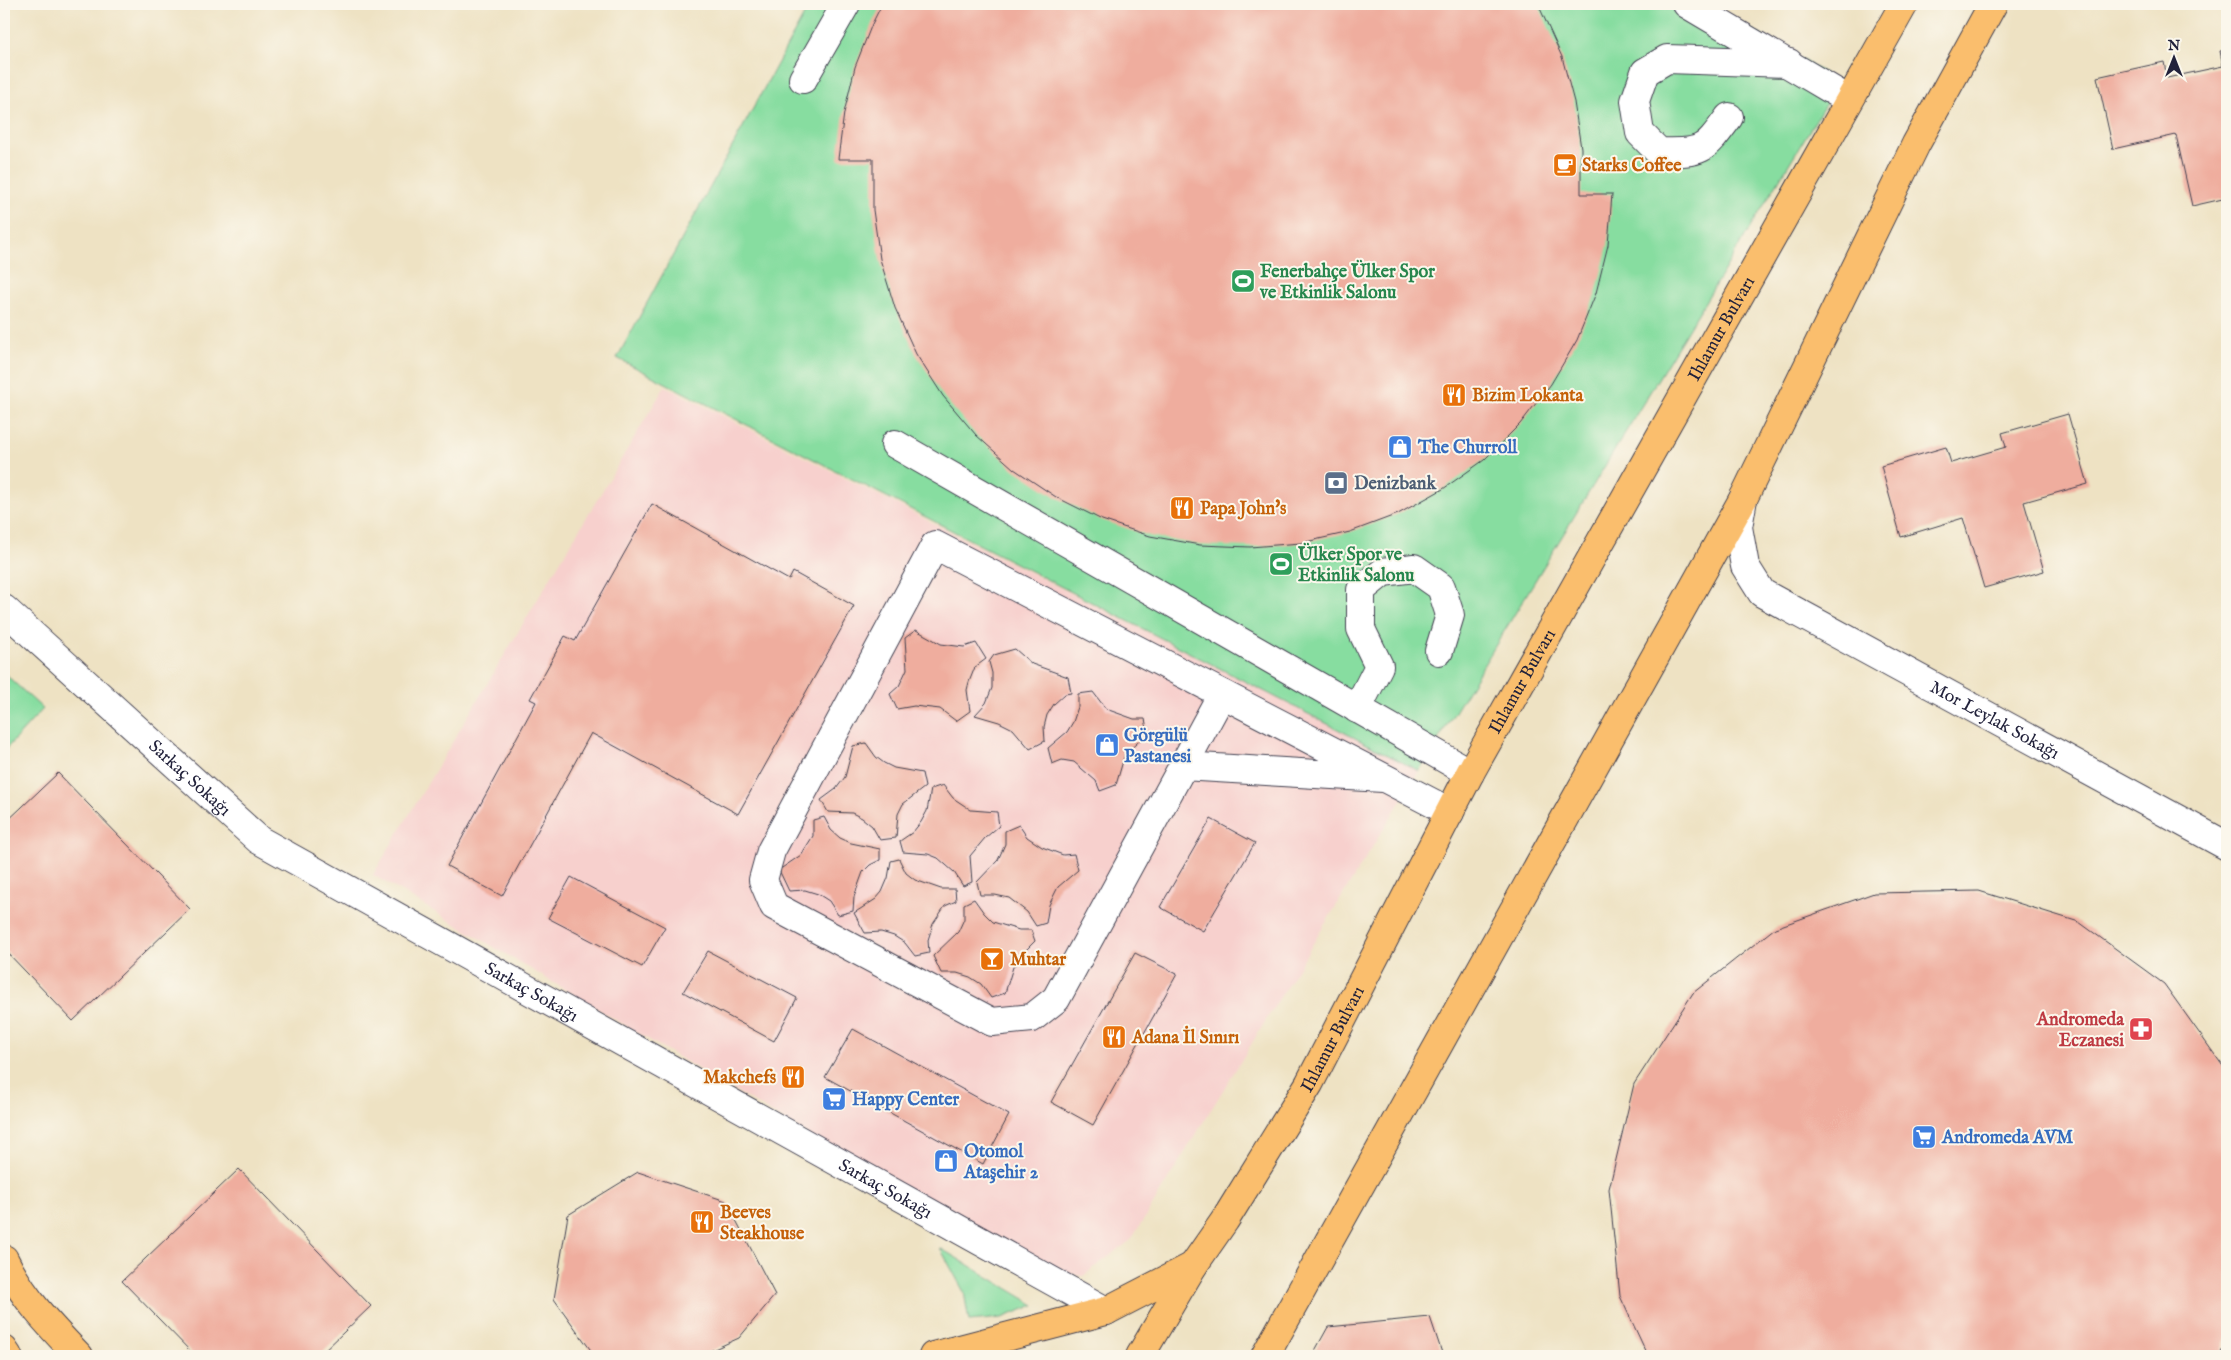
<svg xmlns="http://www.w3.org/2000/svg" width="2231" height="1360" viewBox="0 0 2231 1360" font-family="'IM FELL English',serif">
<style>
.built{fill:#f7d0cd}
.green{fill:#87dda0;stroke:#54806e}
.building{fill:#efad9e}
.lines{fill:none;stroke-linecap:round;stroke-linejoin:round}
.minor-casing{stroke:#413f4f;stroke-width:30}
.major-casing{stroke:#413f4f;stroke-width:30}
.minor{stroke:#fff;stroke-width:28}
.major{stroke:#fabe6d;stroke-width:28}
.labels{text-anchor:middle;stroke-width:4;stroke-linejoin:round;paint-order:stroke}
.food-label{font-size:18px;font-weight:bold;fill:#c56008;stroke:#fbf7ec;text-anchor:start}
.leisure-label{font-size:18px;font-weight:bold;fill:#27864d;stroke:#fbf7ec;text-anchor:start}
.street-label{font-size:18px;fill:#22223b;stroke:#fbf7ec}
.shop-label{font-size:18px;font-weight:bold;fill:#366cbe;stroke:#fbf7ec;text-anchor:start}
.service-label{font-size:18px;font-weight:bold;fill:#4e5e75;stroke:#fbf7ec;text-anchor:start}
.health-label{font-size:18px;font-weight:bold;fill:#be3a42;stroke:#fbf7ec;text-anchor:end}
</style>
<rect width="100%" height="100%" fill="#fbf7ec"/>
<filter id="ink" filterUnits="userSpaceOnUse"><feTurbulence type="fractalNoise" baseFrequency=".02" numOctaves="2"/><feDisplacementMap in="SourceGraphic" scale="10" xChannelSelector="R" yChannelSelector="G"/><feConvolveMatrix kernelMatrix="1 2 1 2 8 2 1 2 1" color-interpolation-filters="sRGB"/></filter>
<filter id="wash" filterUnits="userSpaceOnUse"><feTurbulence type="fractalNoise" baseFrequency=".0096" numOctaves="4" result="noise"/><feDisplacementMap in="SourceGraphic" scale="20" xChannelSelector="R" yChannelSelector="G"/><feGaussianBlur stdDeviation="1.12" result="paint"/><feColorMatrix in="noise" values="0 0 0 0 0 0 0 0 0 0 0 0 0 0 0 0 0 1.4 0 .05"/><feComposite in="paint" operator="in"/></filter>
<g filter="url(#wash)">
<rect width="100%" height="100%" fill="#eee2c3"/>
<polygon class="built" points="665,386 1419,771 1131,1240 1083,1276 1035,1270 373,875"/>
<g class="green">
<polygon points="810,4 1709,4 1839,82 1419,771 617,358"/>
<polygon points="4,673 43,709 4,751"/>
<polygon points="940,1248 1035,1305 1002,1318 969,1321 964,1292"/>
</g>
<g id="blocks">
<g class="building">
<polygon points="882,4 1538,4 1562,57 1574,102 1581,148 1581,194 1612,194 1608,245 1596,293 1577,340 1551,384 1520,424 1484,460 1443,489 1398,514 1350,532 1301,543 1250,547 1200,545 1150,536 1102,520 1056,497 1014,469 976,435 943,396 916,354 895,308 880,259 873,210 873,159 838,159 844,113 855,67 872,24"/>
<polygon points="2227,50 2227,198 2192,206 2176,135 2113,149 2097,77 2164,62 2167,78 2223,66 2220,51"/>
<polygon points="2068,414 2088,484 2024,502 2044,571 1984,588 1963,518 1901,537 1881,466 1946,447 1951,463 2006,447 2002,433"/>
<polygon points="652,504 789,580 793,572 854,606 738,814 591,733 502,896 447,866 536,702 530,699 565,636 575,641"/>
<polygon points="916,630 941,644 964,647 976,643 986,659 975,667 969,682 967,690 970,711 956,721 940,709 914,706 897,709 890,694 899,686 907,669 905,638"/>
<polygon points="1015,649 1032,664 1068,677 1071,693 1065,694 1054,704 1047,715 1044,727 1045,741 1030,749 1013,729 999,722 975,715 986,703 992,688 992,673 989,662 994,655"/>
<polygon points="1093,692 1106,709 1134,719 1145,719 1148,733 1125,754 1116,785 1100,791 1096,781 1074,762 1062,760 1052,764 1048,748 1067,732 1073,722 1078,707 1078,694"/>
<polygon points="866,743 876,757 884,763 894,768 922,773 925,787 903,804 898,814 896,838 880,840 872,826 862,818 852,813 828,812 821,800 836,789 845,777 853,746"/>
<polygon points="58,773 190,909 73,1021 4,949 4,824"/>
<polygon points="943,785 953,798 971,810 997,812 999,826 985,838 970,856 972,882 963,886 954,872 938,858 928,854 903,852 900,841 913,832 921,822 927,811 931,789"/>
<polygon points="824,817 831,830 840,838 851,843 880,849 880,860 870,865 863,872 854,897 853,911 838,915 829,901 818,894 805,890 789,891 779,870 801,855 813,836 813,820"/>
<polygon points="1211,819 1255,843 1203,931 1160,907"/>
<polygon points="1019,825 1027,837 1042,847 1063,855 1074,854 1078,870 1058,887 1049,905 1046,923 1036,926 1027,912 1009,898 995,895 980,895 977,882 998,860 1005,844 1005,831"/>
<polygon points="899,859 906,873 915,880 941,889 955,889 956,901 945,906 933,924 928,940 929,953 915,956 905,943 894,936 881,932 865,933 854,913 876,899 882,892 888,878 891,861"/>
<polygon points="571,877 665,927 642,967 548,918"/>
<polygon points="1979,891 2079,922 2164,984 2225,1069 2227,1077 2227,1338 2220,1356 1648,1356 1620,1296 1609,1189 1634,1084 1693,993 1775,928 1874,893"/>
<polygon points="974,899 984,913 993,922 1019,930 1031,930 1035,941 1021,955 1013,967 1005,993 991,998 981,984 970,977 957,973 941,973 933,956 958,932 964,919 964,904"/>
<polygon points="708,951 797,998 774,1041 683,992"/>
<polygon points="1135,953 1177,974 1093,1125 1051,1102"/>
<polygon points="853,1029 1009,1115 983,1164 825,1077"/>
<polygon points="239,1169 371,1306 319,1356 195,1356 122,1281"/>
<polygon points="638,1172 726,1201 775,1295 739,1338 699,1356 595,1356 554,1299 568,1215"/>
<polygon points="1430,1317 1443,1356 1312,1356 1328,1327"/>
</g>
</g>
</g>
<g filter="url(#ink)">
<use href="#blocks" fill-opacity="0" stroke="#413f4f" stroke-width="1"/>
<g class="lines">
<defs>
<g id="minor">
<polyline points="1687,4 1849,100"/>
<polyline points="803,79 846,4"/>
<path d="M 1729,117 C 1704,151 1703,153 1659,152 L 1640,133 L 1635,101 L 1645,72 L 1667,59 L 1789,63"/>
<polyline points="895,444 1470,773"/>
<path id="s1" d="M 1743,499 L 1738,527 L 1745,566 L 1762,593 L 2227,846"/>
<path id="s2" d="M 4,609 L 259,840 L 1106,1311"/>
<polyline points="1357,709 1379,666 1361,629 1361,590 1383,572 1414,568 1441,587 1450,615 1439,651"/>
<polyline points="1183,766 1222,694"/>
<polyline points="1383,778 1183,766 1056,999 1032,1018 992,1022 774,906 763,880 771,851 935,545 1450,812"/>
</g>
<g id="major">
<path d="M 4,1259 C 21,1296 51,1327 79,1356"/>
<polyline points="4,1350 8,1356"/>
<polyline points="933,1356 1106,1311 1193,1266"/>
<path id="s3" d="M 1140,1356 L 1193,1266 L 1225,1220 L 1309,1084 L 1470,773 L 1904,4"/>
<polyline points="1265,1356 1743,499 1916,144 1993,4"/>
</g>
</defs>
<use href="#minor" class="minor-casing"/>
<use href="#major" class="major-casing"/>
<use href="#minor" class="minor"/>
<use href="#major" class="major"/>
</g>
</g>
<defs>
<symbol id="cafe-square" viewBox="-11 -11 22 22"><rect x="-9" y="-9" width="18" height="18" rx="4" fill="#e8710a" stroke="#fbf7ec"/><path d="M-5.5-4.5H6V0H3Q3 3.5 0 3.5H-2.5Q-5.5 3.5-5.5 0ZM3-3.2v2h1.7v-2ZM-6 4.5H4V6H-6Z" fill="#fff"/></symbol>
<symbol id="stadium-square" viewBox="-11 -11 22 22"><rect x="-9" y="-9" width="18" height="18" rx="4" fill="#2e9e5b" stroke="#fbf7ec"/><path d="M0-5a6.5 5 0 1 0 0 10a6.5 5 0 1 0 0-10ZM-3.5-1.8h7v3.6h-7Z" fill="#fff"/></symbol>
<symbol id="restaurant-square" viewBox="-11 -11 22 22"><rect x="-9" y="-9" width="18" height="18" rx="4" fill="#e8710a" stroke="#fbf7ec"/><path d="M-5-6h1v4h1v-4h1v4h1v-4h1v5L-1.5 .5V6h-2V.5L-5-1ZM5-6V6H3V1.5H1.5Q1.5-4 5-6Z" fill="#fff"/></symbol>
<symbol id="shop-square" viewBox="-11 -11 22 22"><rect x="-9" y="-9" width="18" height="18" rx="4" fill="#3f7fe0" stroke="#fbf7ec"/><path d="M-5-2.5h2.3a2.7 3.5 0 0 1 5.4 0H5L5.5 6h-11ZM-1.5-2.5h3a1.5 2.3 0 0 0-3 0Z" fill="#fff"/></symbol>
<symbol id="bank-square" viewBox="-11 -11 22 22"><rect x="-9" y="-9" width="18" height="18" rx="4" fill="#5c6f8a" stroke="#fbf7ec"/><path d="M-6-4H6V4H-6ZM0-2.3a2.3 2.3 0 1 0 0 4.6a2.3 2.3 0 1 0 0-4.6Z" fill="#fff"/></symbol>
<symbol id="bar-square" viewBox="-11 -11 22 22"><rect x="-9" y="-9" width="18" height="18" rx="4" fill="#e8710a" stroke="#fbf7ec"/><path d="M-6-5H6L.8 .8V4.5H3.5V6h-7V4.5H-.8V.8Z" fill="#fff"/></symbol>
<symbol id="pharmacy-square" viewBox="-11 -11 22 22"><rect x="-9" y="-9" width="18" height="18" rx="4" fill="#e0444e" stroke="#fbf7ec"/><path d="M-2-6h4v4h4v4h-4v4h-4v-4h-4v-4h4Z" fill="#fff"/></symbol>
<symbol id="supermarket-square" viewBox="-11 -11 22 22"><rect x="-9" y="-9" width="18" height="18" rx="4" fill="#3f7fe0" stroke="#fbf7ec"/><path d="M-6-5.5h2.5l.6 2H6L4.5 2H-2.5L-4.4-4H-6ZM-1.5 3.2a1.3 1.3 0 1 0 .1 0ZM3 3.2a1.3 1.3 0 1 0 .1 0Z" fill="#fff"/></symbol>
</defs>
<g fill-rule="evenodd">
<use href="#cafe-square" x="1551" y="151" width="28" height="28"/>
<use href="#stadium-square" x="1229" y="267" width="28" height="28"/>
<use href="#restaurant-square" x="1440" y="381" width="28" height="28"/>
<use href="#shop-square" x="1386" y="433" width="28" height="28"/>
<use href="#bank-square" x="1322" y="469" width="28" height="28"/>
<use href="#restaurant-square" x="1168" y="494" width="28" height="28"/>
<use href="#stadium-square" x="1267" y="550" width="28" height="28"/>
<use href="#shop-square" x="1093" y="731" width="28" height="28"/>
<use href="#bar-square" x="978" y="945" width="28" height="28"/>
<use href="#pharmacy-square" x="2127" y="1015" width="28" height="28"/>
<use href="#restaurant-square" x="1100" y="1023" width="28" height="28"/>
<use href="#restaurant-square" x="779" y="1063" width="28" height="28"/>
<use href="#supermarket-square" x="820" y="1085" width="28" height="28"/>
<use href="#supermarket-square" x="1910" y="1123" width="28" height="28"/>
<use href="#shop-square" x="932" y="1147" width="28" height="28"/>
<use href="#restaurant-square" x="688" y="1208" width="28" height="28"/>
</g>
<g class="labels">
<g class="food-label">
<text x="1582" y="171">Starks Coffee</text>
<text x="1472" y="401">Bizim Lokanta</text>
<text x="1200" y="514">Papa John's</text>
<text x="1010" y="965">Muhtar</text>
<text x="1132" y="1043">Adana İl Sınırı</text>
<text x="776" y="1083" text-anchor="end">Makchefs</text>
<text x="720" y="1218">Beeves<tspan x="720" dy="21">Steakhouse</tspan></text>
</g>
<g class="leisure-label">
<text x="1260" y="277">Fenerbahçe Ülker Spor<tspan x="1260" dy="21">ve Etkinlik Salonu</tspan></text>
<text x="1298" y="560">Ülker Spor ve<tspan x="1298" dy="21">Etkinlik Salonu</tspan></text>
</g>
<g class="street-label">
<text dy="6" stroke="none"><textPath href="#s3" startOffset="1181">Ihlamur Bulvarı</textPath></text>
<text dy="6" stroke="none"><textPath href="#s3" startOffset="776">Ihlamur Bulvarı</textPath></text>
<text dy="6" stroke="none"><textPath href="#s1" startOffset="365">Mor Leylak Sokağı</textPath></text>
<text dy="6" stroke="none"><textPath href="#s2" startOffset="251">Sarkaç Sokağı</textPath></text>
<text dy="6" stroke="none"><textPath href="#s2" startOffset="656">Sarkaç Sokağı</textPath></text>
<text dy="6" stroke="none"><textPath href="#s3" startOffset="371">Ihlamur Bulvarı</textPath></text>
<text dy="6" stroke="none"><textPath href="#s2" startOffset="1061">Sarkaç Sokağı</textPath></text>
</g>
<g class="shop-label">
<text x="1418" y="453">The Churroll</text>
<text x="1124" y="741">Görgülü<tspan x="1124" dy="21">Pastanesi</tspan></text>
<text x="852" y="1105">Happy Center</text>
<text x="1942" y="1143">Andromeda AVM</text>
<text x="964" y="1157">Otomol<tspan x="964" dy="21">Ataşehir 2</tspan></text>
</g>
<g class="service-label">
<text x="1354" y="489">Denizbank</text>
</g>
<g class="health-label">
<text x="2124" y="1025">Andromeda<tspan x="2124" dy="21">Eczanesi</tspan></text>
</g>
</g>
<rect width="2231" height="1360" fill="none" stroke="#fbf7ec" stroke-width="20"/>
<g transform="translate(2174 58)" stroke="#fbf7ec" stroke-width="4" paint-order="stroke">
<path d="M0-4L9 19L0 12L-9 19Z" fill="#22223b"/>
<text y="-8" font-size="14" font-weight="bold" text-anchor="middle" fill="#22223b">N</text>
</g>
</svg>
